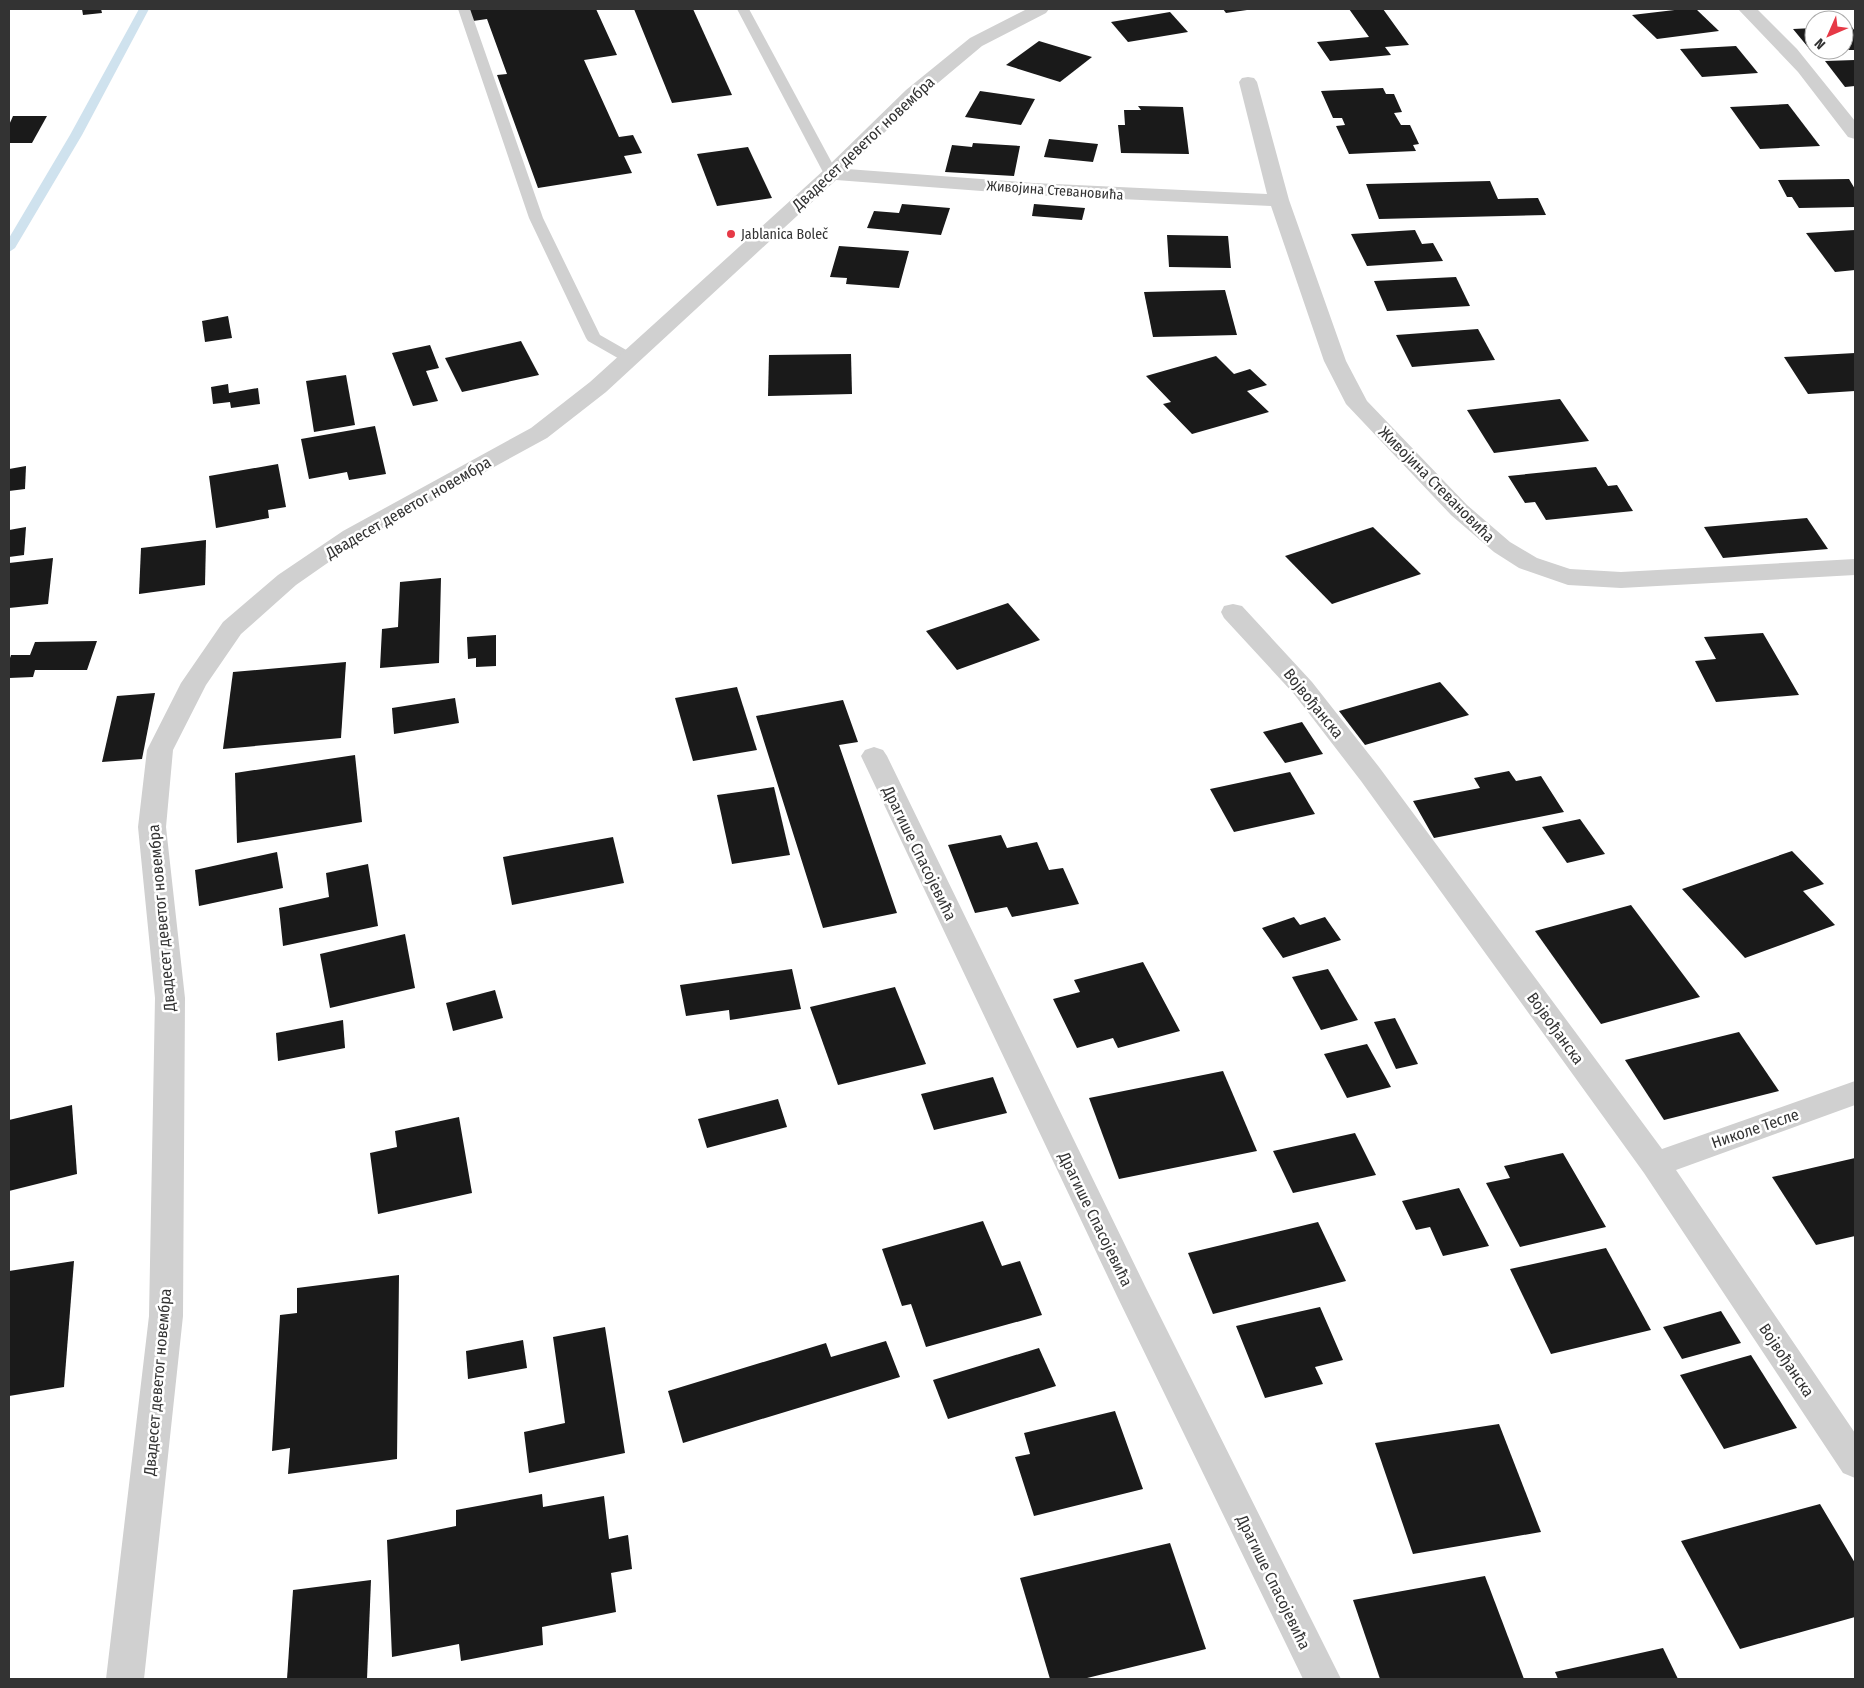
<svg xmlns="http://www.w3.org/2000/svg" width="1864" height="1688" viewBox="0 0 1864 1688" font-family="'Fira Sans Condensed',sans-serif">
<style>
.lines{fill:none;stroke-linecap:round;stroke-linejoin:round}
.stream{fill:#cfe2ee;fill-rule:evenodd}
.building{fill:#1a1a1a}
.lane{fill:#d0d0d0;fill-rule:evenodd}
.street{fill:#d0d0d0;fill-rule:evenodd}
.poi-dot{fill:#e63946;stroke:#fff;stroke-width:2}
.labels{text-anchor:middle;stroke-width:5;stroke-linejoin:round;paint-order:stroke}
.far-street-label{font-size:14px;fill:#333;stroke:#fff}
.far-poi-label{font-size:14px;fill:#333;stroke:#fff;text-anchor:start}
.street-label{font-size:16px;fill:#333;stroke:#fff}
</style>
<rect width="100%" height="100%" fill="#fff"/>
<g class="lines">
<polygon class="stream" points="139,9 149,9 82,135 15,248 9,252 9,238 70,135"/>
</g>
<g class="building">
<polygon points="82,9 101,9 102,13 83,15"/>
<polygon points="468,9 596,9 617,55 584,60 619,137 633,135 642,153 624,156 632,173 538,188 497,75 507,74 487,19 473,21"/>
<polygon points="634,9 693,9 732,95 672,103"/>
<polygon points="1223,9 1247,9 1247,10 1226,13"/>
<polygon points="1349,9 1383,9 1409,45 1385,47 1391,55 1330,61 1317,42 1369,37"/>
<polygon points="1683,9 1696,9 1719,31 1657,39 1632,15"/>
<polygon points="1170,12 1188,32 1128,42 1111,22"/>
<polygon points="1851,26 1855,31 1855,50 1844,50 1844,27"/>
<polygon points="1814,28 1814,50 1825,52 1812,52 1793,29"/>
<polygon points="1039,41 1092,57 1060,82 1006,65"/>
<polygon points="1736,46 1758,73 1702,77 1680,49"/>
<polygon points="1855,60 1855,86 1845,87 1825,61"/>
<polygon points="1383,88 1386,94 1394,94 1402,112 1394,113 1401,125 1410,125 1419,144 1413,145 1416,151 1349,154 1336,126 1345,125 1342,118 1333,118 1321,91"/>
<polygon points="980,91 1035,99 1021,125 965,117"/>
<polygon points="1788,104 1820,146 1760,149 1730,107"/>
<polygon points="1138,106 1183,107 1189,154 1121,153 1118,125 1125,125 1124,110 1141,110"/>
<polygon points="13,116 47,116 32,143 9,143 9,125"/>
<polygon points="1049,139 1098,144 1093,162 1044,157"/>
<polygon points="973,143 1020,146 1014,176 945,172 952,145 972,147"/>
<polygon points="748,147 772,198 717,206 697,154"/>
<polygon points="1849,179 1855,189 1855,207 1799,208 1792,197 1787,197 1778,180"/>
<polygon points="1490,181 1498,199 1538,198 1546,215 1379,219 1366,184"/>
<polygon points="902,204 950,208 941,235 867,228 874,211 899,213"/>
<polygon points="1034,204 1085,208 1082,220 1032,216"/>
<polygon points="1415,230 1422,244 1433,243 1443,261 1367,266 1351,234"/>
<polygon points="1855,230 1855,270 1835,272 1806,233"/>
<polygon points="1167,235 1228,236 1231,268 1169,267"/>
<polygon points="839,246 909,251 899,288 846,284 847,278 830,277"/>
<polygon points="1456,277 1470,306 1387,311 1374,281"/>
<polygon points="1225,290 1237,335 1153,337 1144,292"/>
<polygon points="228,316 232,338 205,342 202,321"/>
<polygon points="1478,329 1495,360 1412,367 1396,335"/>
<polygon points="521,341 539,375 462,392 445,358"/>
<polygon points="430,345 439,368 426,371 438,401 413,406 392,353"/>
<polygon points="1855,353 1855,391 1808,394 1784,357"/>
<polygon points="851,354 852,394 768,396 769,355"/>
<polygon points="1216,356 1234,374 1250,369 1267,385 1247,391 1269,412 1192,434 1163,404 1171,402 1146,376"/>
<polygon points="346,375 355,425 314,432 306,381"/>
<polygon points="228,384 229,393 258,388 260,404 231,408 230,402 213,404 211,387"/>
<polygon points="1560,399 1589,441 1494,453 1467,410"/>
<polygon points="375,426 386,474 349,480 347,472 309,479 301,439"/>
<polygon points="278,464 286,507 268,510 269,518 216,528 209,476"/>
<polygon points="26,466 25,489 9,491 9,469"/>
<polygon points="1596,467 1608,486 1617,485 1633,511 1546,520 1535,502 1525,503 1508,476"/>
<polygon points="1807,518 1828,549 1723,558 1704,527"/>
<polygon points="26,527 24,555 9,557 9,530"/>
<polygon points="1373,527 1421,574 1332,604 1285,556"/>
<polygon points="206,540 205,585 139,594 141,548"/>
<polygon points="53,558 48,604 9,608 9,563"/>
<polygon points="441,578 439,663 380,668 382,629 398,627 400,582"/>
<polygon points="1008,603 1040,640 957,670 926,631"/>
<polygon points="1763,633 1799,695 1716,702 1695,661 1716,659 1704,637"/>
<polygon points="496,635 496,666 476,667 476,658 468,659 467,637"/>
<polygon points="97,641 87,670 35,670 33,677 9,678 9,661 11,655 30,655 35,642"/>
<polygon points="346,662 341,738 223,749 233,672"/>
<polygon points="1440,682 1469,715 1365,745 1339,711"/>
<polygon points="737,687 757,750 693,761 675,698"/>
<polygon points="155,693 142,759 102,762 117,696"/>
<polygon points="455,698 459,723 394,734 392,708"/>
<polygon points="843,700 858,742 839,745 897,913 823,928 756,716"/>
<polygon points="1302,722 1323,754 1285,763 1263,732"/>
<polygon points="355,755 362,822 237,843 235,773"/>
<polygon points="1509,771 1516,781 1541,776 1564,812 1434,838 1413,801 1480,788 1474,778"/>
<polygon points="1290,772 1315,814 1234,832 1210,789"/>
<polygon points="774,787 790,855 732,864 717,795"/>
<polygon points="1580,819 1605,854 1567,863 1542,827"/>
<polygon points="1001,835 1007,848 1037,842 1049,870 1063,868 1079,904 1012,917 1007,907 975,913 948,845"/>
<polygon points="613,837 624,883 512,905 503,857"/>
<polygon points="1792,851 1824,884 1803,891 1835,925 1745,958 1682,889"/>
<polygon points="277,852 283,888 199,906 195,870"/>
<polygon points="368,864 378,926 283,946 279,908 329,897 326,873"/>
<polygon points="1631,905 1700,997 1601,1024 1535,931"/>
<polygon points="1294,917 1300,925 1325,917 1341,940 1283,958 1262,928"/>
<polygon points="405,934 415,988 330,1008 320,954"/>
<polygon points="1143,962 1180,1031 1118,1048 1113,1038 1077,1048 1053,999 1080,992 1074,980"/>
<polygon points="792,969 801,1009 730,1020 729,1010 686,1016 680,985"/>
<polygon points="1328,969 1358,1020 1321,1030 1292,977"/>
<polygon points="895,987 926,1064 838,1085 810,1007"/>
<polygon points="495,990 503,1018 453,1031 446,1003"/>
<polygon points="1395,1018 1418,1064 1396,1069 1374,1022"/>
<polygon points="343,1020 345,1048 278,1061 276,1033"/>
<polygon points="1739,1032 1779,1091 1664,1120 1625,1060"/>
<polygon points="1367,1044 1391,1087 1347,1098 1324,1054"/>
<polygon points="1223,1071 1257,1151 1119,1179 1089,1098"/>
<polygon points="993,1077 1007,1113 934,1130 921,1094"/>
<polygon points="778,1099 787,1127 707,1148 698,1119"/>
<polygon points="72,1105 77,1174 9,1191 9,1120"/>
<polygon points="459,1117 472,1193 378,1214 370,1153 397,1147 395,1131"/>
<polygon points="1355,1133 1376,1175 1293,1193 1273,1151"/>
<polygon points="1563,1153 1606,1227 1520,1247 1486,1183 1510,1178 1504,1166"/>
<polygon points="1855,1158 1855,1236 1816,1245 1772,1177"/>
<polygon points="1459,1188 1489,1246 1443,1256 1430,1227 1416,1230 1402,1201"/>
<polygon points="983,1221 1002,1266 1020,1261 1042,1315 926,1347 911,1304 902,1306 882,1249"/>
<polygon points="1318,1222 1346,1281 1213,1314 1188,1253"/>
<polygon points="1606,1248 1651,1330 1551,1354 1510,1269"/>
<polygon points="74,1261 64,1387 9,1396 9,1271"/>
<polygon points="399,1275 397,1459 288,1474 290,1448 272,1451 280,1315 297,1313 297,1288"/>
<polygon points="1320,1307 1343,1360 1315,1367 1323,1384 1265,1398 1236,1326"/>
<polygon points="1721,1311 1741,1343 1682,1359 1663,1327"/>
<polygon points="605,1327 625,1453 529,1473 524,1432 565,1423 553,1337"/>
<polygon points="523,1340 527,1368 468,1379 466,1351"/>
<polygon points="886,1341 900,1377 683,1443 668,1391 826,1343 831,1357"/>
<polygon points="1039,1348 1056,1386 948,1419 933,1380"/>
<polygon points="1751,1355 1797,1428 1724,1449 1680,1375"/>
<polygon points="1115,1411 1143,1489 1034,1516 1015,1457 1030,1454 1024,1433"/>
<polygon points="1499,1424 1541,1532 1413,1554 1375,1443"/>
<polygon points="542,1494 543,1507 604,1496 609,1539 628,1535 632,1569 611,1573 616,1612 542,1627 543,1645 461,1661 459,1644 392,1657 387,1540 456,1526 456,1510"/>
<polygon points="1820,1504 1855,1563 1855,1617 1740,1649 1681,1541"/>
<polygon points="1170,1543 1206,1649 1083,1679 1050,1679 1020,1578"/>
<polygon points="1485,1576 1524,1679 1380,1679 1353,1600"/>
<polygon points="371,1580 367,1679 287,1679 293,1590"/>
<polygon points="1663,1648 1678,1679 1558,1679 1555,1672"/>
</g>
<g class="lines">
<g class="lane">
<polygon points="458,9 470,9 543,218 600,335 635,355 637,358 635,361 623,361 588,341 586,338 529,218"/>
<polygon points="737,9 749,9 838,174 836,177 826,177 824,174"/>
</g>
<g class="street">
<polygon points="1027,9 1049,9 1046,13 982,46 920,98 847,169 1034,183 1267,194 1239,82 1242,78 1248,77 1254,78 1257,82 1289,200 1346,361 1367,401 1467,505 1510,542 1537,558 1570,569 1621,572 1855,559 1855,575 1621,588 1568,585 1519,568 1494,552 1451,515 1346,404 1324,361 1271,206 1034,195 836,180 606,392 547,438 359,541 296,585 241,634 206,685 173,750 166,827 185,998 183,1316 144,1679 106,1679 149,1316 155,998 138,827 147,750 181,683 223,622 278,575 343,531 531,428 590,382 824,170 906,90 970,38"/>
<polygon points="1738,9 1757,9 1797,49 1855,121 1855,139 1848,137 1798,72"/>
<polygon points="1233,604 1242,606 1312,682 1379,767 1662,1149 1855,1081 1855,1105 1676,1170 1855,1433 1855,1478 1843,1473 1644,1173 1361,781 1294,694 1224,618 1221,612 1224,606"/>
<polygon points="874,747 883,750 887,756 1145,1286 1341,1679 1303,1679 1117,1296 861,756 865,750"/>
</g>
</g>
<circle class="poi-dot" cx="731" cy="234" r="5"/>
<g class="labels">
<g class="far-street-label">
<text transform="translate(1055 190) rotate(4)" y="5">Живојина Стевановића</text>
</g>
<g class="far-poi-label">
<text x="741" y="239">Jablanica Boleč</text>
</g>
<g class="street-label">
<text transform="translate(863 143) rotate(-43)" y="6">Двадесет деветог новембра</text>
<text transform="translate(1437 484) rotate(45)" y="6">Живојина Стевановића</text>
<text transform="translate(408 507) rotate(-30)" y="6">Двадесет деветог новембра</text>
<text transform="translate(1314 703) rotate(51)" y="6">Војвођанска</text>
<text transform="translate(920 853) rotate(64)" y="6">Драгише Спасојевића</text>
<text transform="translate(161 918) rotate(-95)" y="6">Двадесет деветог новембра</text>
<text transform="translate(1556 1028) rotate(54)" y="6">Војвођанска</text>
<text transform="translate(1755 1128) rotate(-19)" y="6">Николе Тесле</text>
<text transform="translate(1096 1219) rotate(64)" y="6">Драгише Спасојевића</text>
<text transform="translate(1787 1360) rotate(56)" y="6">Војвођанска</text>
<text transform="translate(157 1382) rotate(-85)" y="6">Двадесет деветог новембра</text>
<text transform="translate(1274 1582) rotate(64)" y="6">Драгише Спасојевића</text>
</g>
</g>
<rect width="1864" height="1688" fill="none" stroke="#333333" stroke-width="20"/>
<g transform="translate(1829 35) rotate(225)"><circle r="24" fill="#ffffff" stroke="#adadad"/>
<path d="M0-4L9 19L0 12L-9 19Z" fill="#e63946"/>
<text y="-8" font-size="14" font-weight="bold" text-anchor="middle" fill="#333333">N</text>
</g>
</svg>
